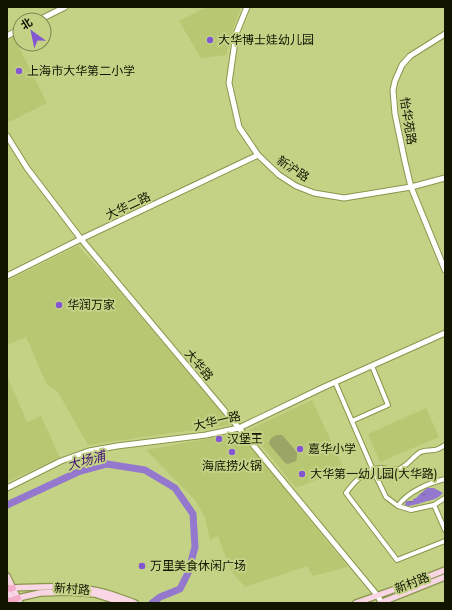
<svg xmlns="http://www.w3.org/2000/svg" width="452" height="610" viewBox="0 0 452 610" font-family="Jost,'Noto Sans SC',sans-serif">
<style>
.built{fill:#b8c772}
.park{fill:#9aa566}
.water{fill:url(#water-ripples)}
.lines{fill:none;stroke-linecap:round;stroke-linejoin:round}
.river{stroke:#9378ce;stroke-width:7}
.minor-casing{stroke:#8a964c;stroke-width:6}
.tertiary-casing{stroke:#8a964c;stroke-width:7}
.secondary-casing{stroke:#8a964c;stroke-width:8}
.primary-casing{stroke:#9f546a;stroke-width:8}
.minor{stroke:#fff;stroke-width:4}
.tertiary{stroke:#fff;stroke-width:5}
.secondary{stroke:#f9d6e3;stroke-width:5.5}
.primary{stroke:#f3adc8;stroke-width:6}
.poi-dot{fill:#8357d1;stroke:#c4d286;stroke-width:1.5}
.labels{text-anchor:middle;stroke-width:4;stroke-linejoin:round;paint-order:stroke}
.poi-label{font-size:12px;fill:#111500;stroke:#c4d286;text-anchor:start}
.street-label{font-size:12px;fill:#111500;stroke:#c4d286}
.water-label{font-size:13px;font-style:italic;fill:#3f0f77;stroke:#c4d286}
</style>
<defs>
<pattern id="water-ripples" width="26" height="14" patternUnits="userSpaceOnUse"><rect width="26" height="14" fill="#9378ce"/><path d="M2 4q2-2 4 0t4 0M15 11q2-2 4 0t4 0" fill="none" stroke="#7761a5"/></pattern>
</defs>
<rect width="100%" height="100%" fill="#c4d286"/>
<g class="built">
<polygon points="207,7 241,7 234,26 226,55 201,58 179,21"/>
<polygon points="14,37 47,103 7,123 7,40"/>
<polygon points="78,246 110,280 232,425 164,434 88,445 58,392 47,385 26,337 7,345 7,281"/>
<polygon points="7,376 27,422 41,416 60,458 7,482"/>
<polygon points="312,400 344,469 296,488 249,430"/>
<polygon points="426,408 439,437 380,462 368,434"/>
<polygon points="239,433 293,499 348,567 313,576 307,566 245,587 231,571 218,536 210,540 205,518 195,500 146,450"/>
</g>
<path class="park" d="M 277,435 L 282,435 L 297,452 L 297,457 L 296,461 L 288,464 L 285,463 L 269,444 C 270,439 271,437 277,435 Z"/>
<path class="water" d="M 427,488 L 434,488 L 443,493 C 437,499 435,499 428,501 C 425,501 422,503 418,504 C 415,505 412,505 408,506 L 405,505 L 406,501 L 413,501 L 413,499 L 416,498 L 419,495 Z"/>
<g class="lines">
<polyline class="river" points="7,505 78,472 107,464 145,470 175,488 193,514 195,547 188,573 180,589 160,597 152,603"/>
<defs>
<g id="minor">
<polyline points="335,382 373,470 386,497 398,506 411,510 434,505 445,498"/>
<polyline points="352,421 388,405 372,366"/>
<path d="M 445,445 C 442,447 438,450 434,450 C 429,451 423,450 419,453 C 412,458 407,466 399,469 C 393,471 387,468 381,468 C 366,468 354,482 346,493 L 397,560 L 445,541"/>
<polyline points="434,505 445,530"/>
<path d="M 398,506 C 407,492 429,483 445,479"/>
</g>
<g id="tertiary">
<polyline points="247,7 236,34 229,83 239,127 258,155 279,175 296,186 314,193 344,198 411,187 445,178"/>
<polyline points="39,20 65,7"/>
<polyline points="445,34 410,56 402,65 395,81 393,90 395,114 405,162 411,187 445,270"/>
<polyline points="7,36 20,29"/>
<polyline points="7,136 27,168 81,239 239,428 377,595 382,603"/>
<polyline points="7,276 81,239 258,155"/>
<polyline points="7,488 61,461 89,451 117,446 206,435 239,428 322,388 445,333"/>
</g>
<g id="secondary">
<polyline points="7,576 20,603"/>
<path d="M 13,588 C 40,587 67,585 93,590 C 107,592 121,598 135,603"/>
<polyline points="7,589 14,603"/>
<polyline points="18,598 40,593 70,592 95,594 123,603"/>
<polyline points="356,603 410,584 445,570"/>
<polyline points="380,603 445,577"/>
</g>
<g id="primary">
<polyline points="7,589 13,588"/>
<polyline points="7,602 18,598"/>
</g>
</defs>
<use href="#minor" class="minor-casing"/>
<use href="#tertiary" class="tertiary-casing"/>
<use href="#secondary" class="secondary-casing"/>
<use href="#primary" class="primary-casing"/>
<use href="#minor" class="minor"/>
<use href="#tertiary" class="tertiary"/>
<use href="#secondary" class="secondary"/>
<use href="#primary" class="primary"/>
</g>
<g class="poi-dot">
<circle cx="210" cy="40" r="4"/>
<circle cx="19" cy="71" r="4"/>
<circle cx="59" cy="305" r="4"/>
<circle cx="219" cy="439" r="4"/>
<circle cx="300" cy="449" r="4"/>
<circle cx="232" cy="452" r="4"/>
<circle cx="302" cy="474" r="4"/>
<circle cx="142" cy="566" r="4"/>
</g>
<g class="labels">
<g class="poi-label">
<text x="218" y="44">大华博士娃幼儿园</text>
<text x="27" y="75">上海市大华第二小学</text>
<text x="67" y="309">华润万家</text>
<text x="227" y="443">汉堡王</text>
<text x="308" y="453">嘉华小学</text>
<text x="232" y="470" text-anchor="middle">海底捞火锅</text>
<text x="310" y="478">大华第一幼儿园(大华路)</text>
<text x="150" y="570">万里美食休闲广场</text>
</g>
<g class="street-label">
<text transform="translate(408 121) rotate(81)" y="4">怡华苑路</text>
<text transform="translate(293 169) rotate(33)" y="4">新沪路</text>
<text transform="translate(128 206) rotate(-25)" y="4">大华二路</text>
<text transform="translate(199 365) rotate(50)" y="4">大华路</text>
<text transform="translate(217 421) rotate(-13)" y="4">大华一路</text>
<text transform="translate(412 583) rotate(-21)" y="4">新村路</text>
<text transform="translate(72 589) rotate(4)" y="4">新村路</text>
</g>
<g class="water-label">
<text transform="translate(86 460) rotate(-15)" y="5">大场浦</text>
</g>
</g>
<rect width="452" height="610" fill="none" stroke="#111500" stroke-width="16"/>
<g transform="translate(32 32) rotate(327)"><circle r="19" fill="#c4d286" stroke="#7c8650"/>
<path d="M0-3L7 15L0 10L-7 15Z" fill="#8357d1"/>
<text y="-6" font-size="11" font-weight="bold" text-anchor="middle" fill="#111500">北</text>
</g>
</svg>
